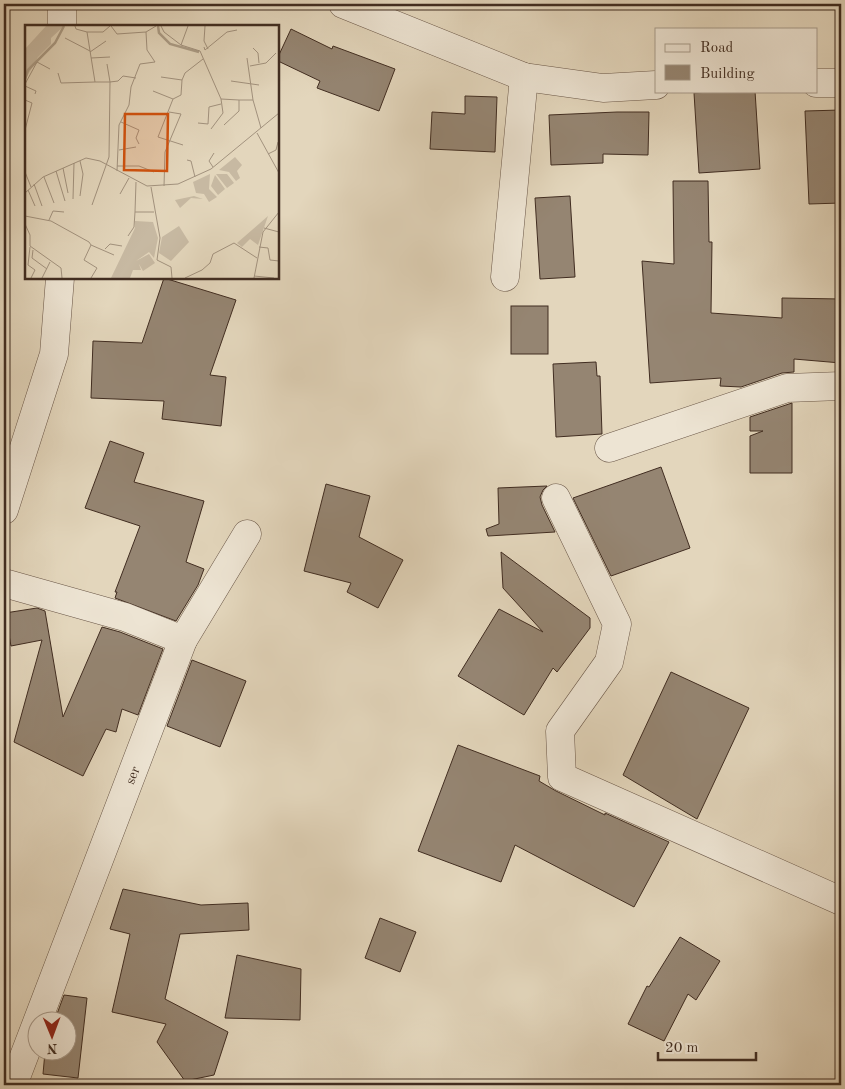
<svg xmlns="http://www.w3.org/2000/svg" width="845" height="1089" viewBox="0 0 845 1089" font-family="'Old Standard TT',serif">
<style>
.building{fill:#958572;stroke:#412d21}
.lines{fill:none;stroke-linecap:round;stroke-linejoin:round}
.street-casing{stroke:#6a5748;stroke-width:29}
.street{stroke:#ede4d3;stroke-width:28}
.labels{text-anchor:middle;stroke-width:4;stroke-linejoin:round;paint-order:stroke}
.street-label{font-size:14px;fill:#412d21;stroke:#ede4d3}
.inset-river{fill:none;stroke:#ac9d87;stroke-width:2.5}
.inset-road{fill:none;stroke:#a2927e;stroke-width:1}
.view{fill:#cf520f;fill-opacity:0.15;stroke:#cf520f;stroke-width:2.5}
.inset-edge{fill:none;stroke:#412d21;stroke-width:2.5}
</style>
<rect width="100%" height="100%" fill="#e3d6bc"/>
<filter id="stains"><feTurbulence type="fractalNoise" baseFrequency=".004" numOctaves="4"/><feColorMatrix values="0 0 0 0 .2 0 0 0 0 .09 0 0 0 0 .02 0 0 0 .5 -.17"/></filter>
<radialGradient id="worn" r=".72"><stop offset=".6" stop-color="#630" stop-opacity="0"/><stop offset="1" stop-color="#630" stop-opacity=".3"/></radialGradient>
<g class="building">
<polygon points="291,29 332,49 333,46 395,69 379,111 317,88 320,81 278,61 278,57"/>
<polygon points="727,91 755,91 760,169 699,173 694,93"/>
<polygon points="465,96 497,97 495,152 430,149 432,112 465,114"/>
<polygon points="841,110 841,203 809,204 805,111"/>
<polygon points="617,112 649,112 648,155 603,154 603,163 551,165 549,115"/>
<polygon points="673,181 708,181 709,242 712,242 711,313 782,318 782,298 841,299 841,363 794,359 794,372 782,373 741,387 720,386 721,378 650,383 642,261 674,264"/>
<polygon points="570,196 575,277 540,279 535,198"/>
<polygon points="164,278 236,300 210,375 226,377 221,426 162,419 164,401 91,398 93,341 142,343"/>
<rect x="511" y="306" width="37" height="48"/>
<polygon points="596,362 597,376 600,376 602,434 556,437 553,364"/>
<polygon points="792,403 792,473 750,473 750,436 763,431 750,431 750,417"/>
<polygon points="110,441 144,453 134,482 204,501 186,562 204,569 198,585 176,621 115,598 117,592 115,592 140,526 85,508"/>
<polygon points="661,467 690,548 611,576 573,498"/>
<polygon points="326,484 370,496 359,537 403,560 378,608 347,592 351,583 304,571"/>
<polygon points="547,486 543,490 540,497 542,505 555,532 488,536 486,529 499,524 498,488"/>
<polygon points="501,552 590,618 590,628 557,672 553,668 524,715 458,676 499,609 543,632 503,588"/>
<polygon points="37,608 45,611 63,717 102,627 120,632 163,649 138,715 122,709 116,732 106,729 83,776 14,742 42,640 11,646 5,613"/>
<polygon points="192,660 246,681 220,747 167,726"/>
<polygon points="671,672 749,708 697,819 623,775"/>
<polygon points="458,745 540,776 539,781 556,791 605,815 605,813 669,842 634,907 515,845 501,882 418,851"/>
<polygon points="123,889 201,905 248,903 249,930 180,934 165,999 228,1032 214,1075 185,1081 157,1042 166,1024 112,1012 130,934 110,929"/>
<polygon points="380,918 416,932 400,972 365,958"/>
<polygon points="680,937 720,961 696,1000 688,994 664,1041 628,1024 647,986 649,987"/>
<polygon points="237,955 301,969 300,1020 225,1018"/>
<polygon points="64,995 87,998 78,1078 43,1074 45,1052 68,1052 68,1022 54,1022"/>
</g>
<g class="lines">
<defs>
<g id="street">
<polyline points="62,4 62,26"/>
<polyline points="343,4 524,77 603,88 656,85"/>
<polyline points="816,83 841,83"/>
<polyline points="505,277 524,77"/>
<polyline points="609,448 787,388 841,386"/>
<polyline points="556,498 617,624 609,662 560,731 562,777 841,901"/>
<polyline points="4,510 54,354 60,278"/>
<polyline points="4,583 125,617 183,640 13,1085"/>
<polyline points="183,640 247,534"/>
</g>
</defs>
<use href="#street" class="street-casing"/>
<use href="#street" class="street"/>
</g>
<g class="labels">
<g class="street-label">
<text transform="translate(132 775) rotate(-69)" y="5">ser</text>
</g>
</g>
<g transform="translate(25 25)">
<rect width="254" height="254" fill="#e3d6bc"/>
<path d="M 21,1 L 39,1 L 26,13 L 26,19 L 13,32 L 0,55 L 0,24 ZM 210,132 L 217,140 L 212,146 L 215,153 L 211,156 L 204,147 L 194,145 ZM 185,149 L 184,164 L 192,172 L 184,177 L 179,169 L 171,168 L 168,157 ZM 191,149 L 202,149 L 209,158 L 202,163 ZM 190,150 L 200,164 L 193,170 L 186,161 ZM 169,171 L 178,174 L 166,173 L 155,183 L 150,175 ZM 243,191 L 233,220 L 225,214 L 217,222 L 212,218 ZM 110,196 L 128,197 L 133,213 L 129,233 L 124,227 L 111,236 L 124,229 L 130,238 L 118,246 L 114,239 L 116,245 L 108,245 L 105,253 L 86,253 L 110,203 ZM 154,201 L 164,217 L 146,236 L 134,228 L 137,212 Z" fill="#c7b9a2"/>
<path class="inset-river" d="M 133,1 L 134,8 L 145,19 L 174,27M 0,54 L 3,45 L 30,18 L 39,1"/>
<path class="inset-road" d="M 50,1 L 51,4 L 62,7 L 70,57 L 85,57 L 84,132 L 67,180M 86,1 L 92,9 L 121,7 L 131,1M 136,1 L 139,7 L 156,20 L 175,26 L 196,74 L 214,75M 180,1 L 179,16 L 183,24M 62,7 L 78,7 L 85,1M 40,13 L 65,26M 156,20 L 163,1M 179,22 L 180,25 L 202,7 L 212,5M 228,23 L 233,28 L 234,38M 65,27 L 81,16M 66,33 L 85,32M 222,33 L 228,75M 82,39 L 85,57 L 93,56 L 98,51 L 111,53M 225,41 L 241,38 L 251,28M 33,48 L 36,58 L 70,57M 136,52 L 157,55 L 160,48 L 178,34M 157,55 L 156,70 L 148,74 L 133,112 L 158,120M 206,56 L 234,60M 0,59 L 12,37 L 25,44M 0,61 L 11,66 L 10,69M 128,66 L 148,74M 0,75 L 7,78 L 0,105M 96,97 L 114,105 L 111,113 L 114,119M 173,98 L 183,99 L 184,82 L 196,79M 199,100 L 214,86 L 214,75 L 228,75 L 236,103M 186,104 L 198,88 L 196,74M 232,108 L 254,148M 94,125 L 111,122M 243,129 L 251,125 L 253,117M 162,135 L 166,136 L 170,152M 55,136 L 58,149 L 55,171M 92,141 L 114,141 L 129,147M 188,142 L 184,136 L 189,128M 38,143 L 43,168M 31,146 L 40,176M 92,146 L 94,100 L 104,80 L 106,62 L 115,39 L 130,37 L 122,25 L 121,7M 0,147 L 6,162M 19,152 L 29,178M 111,157 L 110,187 L 129,187M 9,159 L 17,181M 139,161 L 140,127 L 156,89 L 144,87M 126,162 L 135,213 L 132,235 L 146,242 L 147,253M 3,165 L 10,181M 0,168 L 18,152 L 61,133 L 75,136 L 122,161 L 153,159 L 186,144 L 254,88M 95,169 L 104,153M 48,174 L 49,138M 0,191 L 26,196 L 64,217 L 66,220 L 59,235 L 72,243 L 66,253M 24,195 L 28,186 L 39,187M 0,199 L 5,210 L 5,221 L 36,243 L 37,253M 239,203 L 254,207M 103,211 L 109,202 L 110,187M 66,220 L 89,230M 5,222 L 3,240 L 10,245 L 6,253M 234,222 L 243,223 L 245,235 L 254,236M 80,224 L 85,219 L 97,221M 8,225 L 7,233 L 22,244M 229,251 L 249,253M 17,253 L 25,237M 160,253 L 177,245 L 185,238 L 188,229 L 209,218 L 232,233M 229,253 L 238,207 L 254,187"/>
<path class="view" d="M 100,89 L 143,89 L 142,146 L 99,145 Z"/>
<rect width="254" height="254" class="inset-edge"/>
</g>
<rect width="845" height="1089" fill="none" stroke="#e3d6bc" stroke-width="20"/>
<rect x="5" y="5" width="835" height="1079" fill="none" stroke="#412d21" stroke-width="2.5"/>
<rect x="10" y="10" width="825" height="1069" fill="none" stroke="#412d21"/>
<rect x="655" y="28" width="162" height="65" fill="#ede4d3" stroke="#a89b8c"/>
<rect x="665" y="44" width="25" height="8" fill="#ede4d3" stroke="#a89b8c"/>
<text x="700" y="52" font-size="15" fill="#412d21">Road</text>
<rect x="665" y="65" width="25" height="15" fill="#958572" stroke="#a89b8c"/>
<text x="700" y="78" font-size="15" fill="#412d21">Building</text>
<g transform="translate(52 1036) rotate(179)"><circle r="24" fill="#ede4d3" stroke="#a89b8c"/>
<path d="M0-4L9 19L0 12L-9 19Z" fill="#8f2418"/>
<text y="-8" font-size="14" font-weight="bold" text-anchor="middle" fill="#412d21">N</text>
</g>
<path d="M658 1052v8h98v-8" fill="none" stroke="#412d21" stroke-width="2.5"/>
<text x="665" y="1052" font-size="15" fill="#412d21" stroke="#ede4d3" stroke-width="4" paint-order="stroke">20 m</text>
<rect width="100%" height="100%" filter="url(#stains)"/>
<rect width="100%" height="100%" fill="url(#worn)"/>
</svg>
